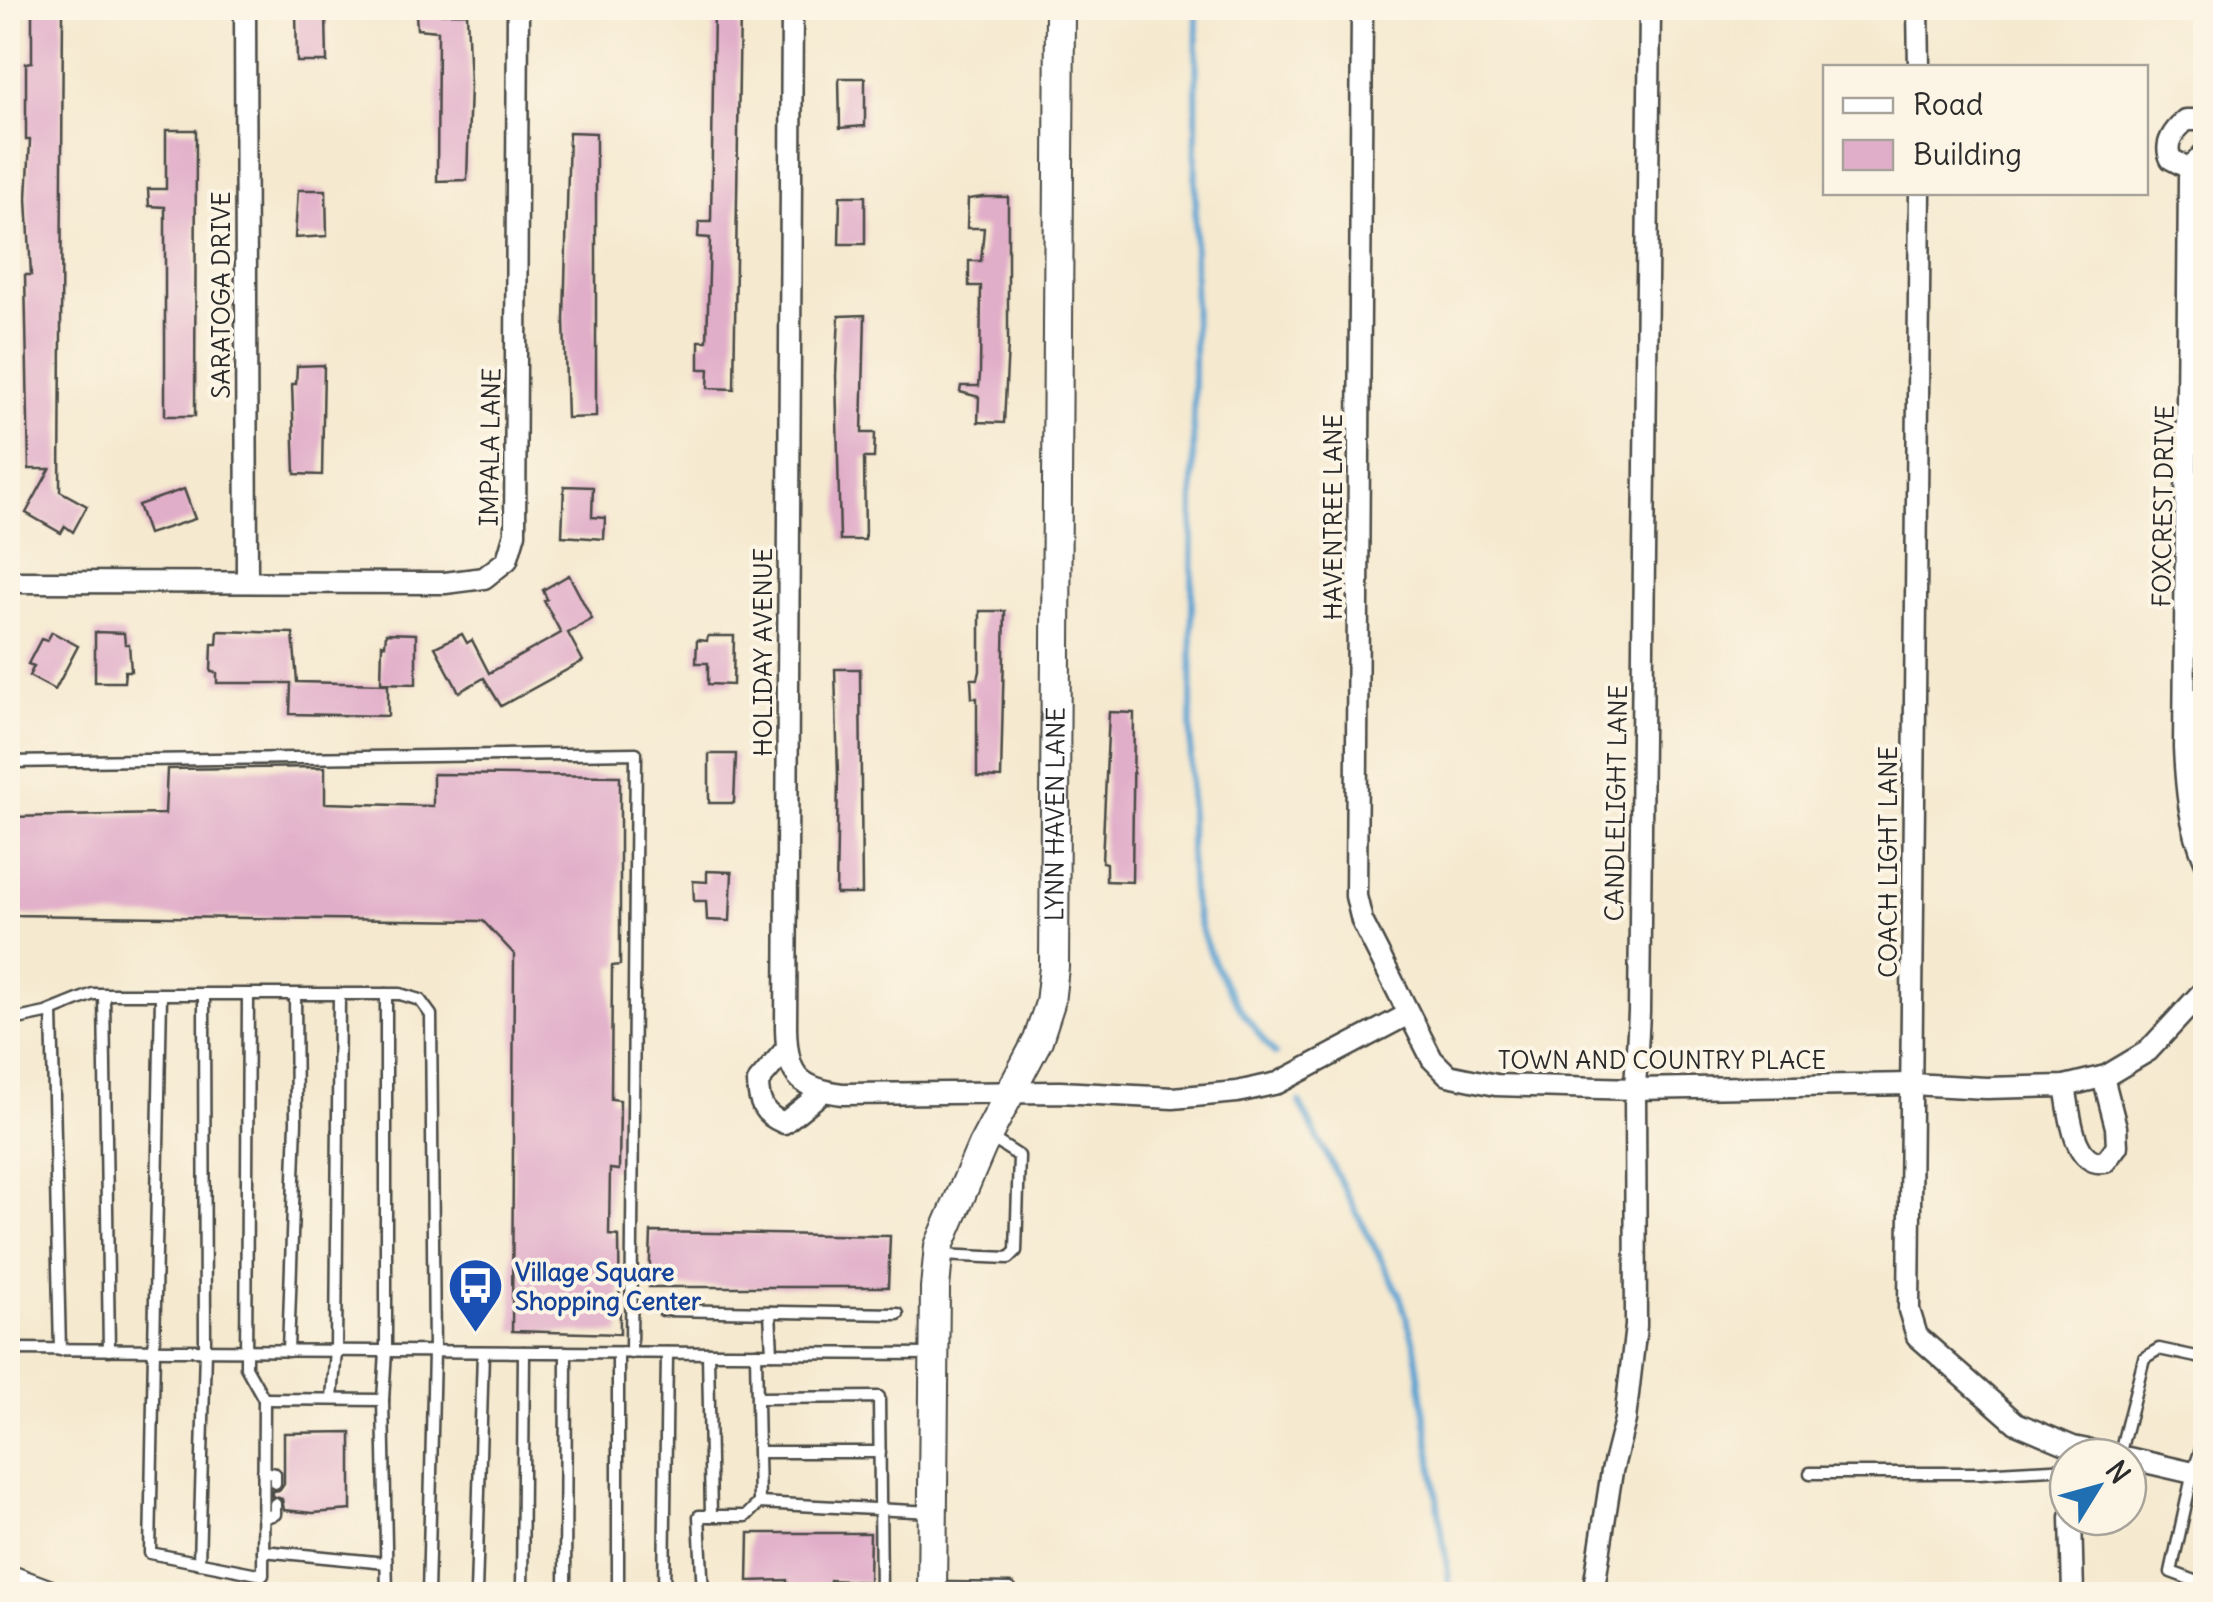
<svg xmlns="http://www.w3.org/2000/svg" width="2213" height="1602" viewBox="0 0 2213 1602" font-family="Delius,sans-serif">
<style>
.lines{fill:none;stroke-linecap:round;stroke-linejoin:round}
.stream{stroke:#5ba2d1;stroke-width:6}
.building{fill:#e1aec9}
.service-casing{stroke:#494844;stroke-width:15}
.minor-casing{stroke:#494844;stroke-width:25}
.tertiary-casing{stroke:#494844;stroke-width:32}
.service{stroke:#fff;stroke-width:10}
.minor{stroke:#fff;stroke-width:20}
.tertiary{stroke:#fff;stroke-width:28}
.labels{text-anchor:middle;stroke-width:8;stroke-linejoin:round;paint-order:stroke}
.street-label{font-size:25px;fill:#2b2b2b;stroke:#fcf5e5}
.transit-label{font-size:25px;font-weight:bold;fill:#164399;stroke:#fcf5e5;text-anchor:start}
</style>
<rect width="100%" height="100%" fill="#fcf5e5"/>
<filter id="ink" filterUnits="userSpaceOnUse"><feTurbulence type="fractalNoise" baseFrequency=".01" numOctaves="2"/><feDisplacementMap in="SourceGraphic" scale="20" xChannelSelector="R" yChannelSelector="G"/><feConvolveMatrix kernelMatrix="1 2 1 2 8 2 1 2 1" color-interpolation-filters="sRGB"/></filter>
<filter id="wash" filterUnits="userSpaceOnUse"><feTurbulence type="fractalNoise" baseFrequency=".0048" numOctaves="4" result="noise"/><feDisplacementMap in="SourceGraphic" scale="40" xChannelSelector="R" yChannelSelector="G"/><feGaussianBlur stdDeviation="2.25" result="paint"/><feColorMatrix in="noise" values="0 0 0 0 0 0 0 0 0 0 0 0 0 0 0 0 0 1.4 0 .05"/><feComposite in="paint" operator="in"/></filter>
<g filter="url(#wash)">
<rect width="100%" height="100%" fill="#f5e9cf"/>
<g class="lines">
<g class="stream">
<path d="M 1197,8 L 1190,841 C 1191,861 1190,884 1194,904 C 1207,962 1237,1009 1275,1054"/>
<polyline points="1299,1102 1400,1296 1415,1346 1451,1594"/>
</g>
</g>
<g id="blocks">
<g class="building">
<polygon points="32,8 63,8 60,491 87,506 73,532 65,526 61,533 26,513 50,469 29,469 25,275 31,275 27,198 30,140 26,140 26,63 32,62"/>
<polygon points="714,8 740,8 734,389 708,388 709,369 699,369 699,341 707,341 710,238 698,237 699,222 711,222"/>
<polygon points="296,12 326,13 327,62 297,62"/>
<polygon points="467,13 470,84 467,180 437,181 438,31 417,29 416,14"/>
<polygon points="839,78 865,78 865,126 840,128"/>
<polygon points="166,130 196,130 195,416 165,416 165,207 149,206 148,189 166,189"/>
<polygon points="569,132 596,133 596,417 567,418 564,320"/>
<polygon points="298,190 326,190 327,236 295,238"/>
<polygon points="840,196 865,196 865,244 839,244"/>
<polygon points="983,197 1008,197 1008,345 1004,423 978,422 979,397 960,392 961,386 979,386 980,374 981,286 969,286 969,261 981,261 984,228 967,228 968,199"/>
<polygon points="865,315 862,433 875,433 874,458 864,458 865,540 840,540 836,375 839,316"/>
<polygon points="324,365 322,475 295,474 292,384 296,384 297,366"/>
<polygon points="564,486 593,487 592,517 605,518 604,539 562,536"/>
<polygon points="184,489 195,519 148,534 138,505"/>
<polygon points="569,575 592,619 568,633 583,661 501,706 484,678 459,692 435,647 462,634 467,643 472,640 489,673 561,633 544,601 547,599 543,590"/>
<polygon points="980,611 1005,611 1001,778 977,777 977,698 972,698 971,679 978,679 980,671"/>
<polygon points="218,631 293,633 297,682 388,684 388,716 290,714 291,683 217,683 217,673 211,672 212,644 217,644"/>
<polygon points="52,632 78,646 55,690 29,676 34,666 28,664 41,639 47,641"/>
<polygon points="95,632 124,633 125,644 129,644 131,671 125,671 124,682 95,682"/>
<polygon points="386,633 416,634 416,684 381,683 382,644 385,645"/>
<polygon points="708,636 734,636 733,685 708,684 708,663 696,663 697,640 707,641"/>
<polygon points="835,669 860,669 862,894 836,894 838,776"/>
<polygon points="1109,712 1134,713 1132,882 1106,881 1106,863 1102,862"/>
<polygon points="709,754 736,754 734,803 709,803"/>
<polygon points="325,767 325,803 433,806 433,774 620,776 620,965 612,966 611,1099 620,1100 619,1170 610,1169 609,1235 619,1236 620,1334 512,1331 514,954 483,921 8,915 8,817 165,814 167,769"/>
<polygon points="707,871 732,872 730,921 707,920 706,901 694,901 693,881 707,882"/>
<polygon points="651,1232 890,1236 888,1287 649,1287"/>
<polygon points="351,1432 351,1510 313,1513 284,1510 282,1499 272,1496 272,1491 280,1490 284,1484 284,1433"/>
<polygon points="749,1533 870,1533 869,1582 830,1580 829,1588 787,1587 787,1580 748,1581"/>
</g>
</g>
</g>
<g filter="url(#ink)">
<use href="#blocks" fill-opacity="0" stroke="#494844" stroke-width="2.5"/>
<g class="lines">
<defs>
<g id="service">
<polyline points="8,762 636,753 631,1353"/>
<polyline points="104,995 109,1350"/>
<polyline points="161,996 150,1553 263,1575 264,1399 246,1367 248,996"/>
<polyline points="52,1011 60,1350"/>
<polyline points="8,1021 46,1013 93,994 400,994 420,1000 431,1015 434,1352 428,1594"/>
<polyline points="939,1255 1009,1258 1016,1251 1019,1156 988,1136"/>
<polyline points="663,1310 898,1314"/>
<polyline points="770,1312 772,1353"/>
<polyline points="8,1349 933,1354"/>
<polyline points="288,1351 296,1121 295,996"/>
<polyline points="618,1353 618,1594"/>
<polyline points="708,1353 711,1516"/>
<polyline points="756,1353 759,1503"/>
<polyline points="332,1398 336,1351 339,995"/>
<polyline points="759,1398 879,1397 881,1594"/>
<polyline points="264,1399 383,1400 386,1351 386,994"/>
<polyline points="383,1400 387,1594"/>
<polyline points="2206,1435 2193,1472 2171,1572 2206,1585"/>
<polyline points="759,1452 880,1452"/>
<polyline points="2119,1456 2144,1358 2159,1349 2206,1359"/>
<polyline points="263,1472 275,1474 275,1483"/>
<polyline points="1810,1473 1979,1473 2068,1468"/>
<polyline points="263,1518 275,1514 275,1504"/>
<polyline points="263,1551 386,1563"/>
<polyline points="199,1563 205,1350 204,996"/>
<polyline points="933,1588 1010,1589 1010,1594"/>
<polyline points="476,1594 483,1352"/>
<polyline points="522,1594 524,1352"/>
<polyline points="565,1594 566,1352"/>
<polyline points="664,1594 667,1353"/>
<polyline points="703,1594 699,1516 746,1516 759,1503 932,1512"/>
</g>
<g id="minor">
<polyline points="245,8 247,581"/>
<path d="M 792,8 L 786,1028 C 787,1073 796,1088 842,1094 L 1060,1092 L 1173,1098 L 1237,1092 L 1278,1083 L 1407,1015"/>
<polyline points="1362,8 1356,896 1362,921 1432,1059 1448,1075 1496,1085 1635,1089 1911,1084 1986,1088 2065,1086 2106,1076 2148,1051 2206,988"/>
<polyline points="1918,8 1919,68"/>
<path d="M 2206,151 L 2190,169 L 2189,178 L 2184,748 C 2186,789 2189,826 2206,863"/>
<path d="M 2190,169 L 2171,159 C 2163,143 2175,130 2186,120 L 2206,120"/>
<polyline points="1920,192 1909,1310 1917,1336 2016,1423 2073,1447 2122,1457"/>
<polyline points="8,582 445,583 484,578 507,560 515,533 518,8"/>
<polyline points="2185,701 2206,701"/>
<path d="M 786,1049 L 758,1082 C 758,1103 764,1115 784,1123 L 824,1091"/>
<path d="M 2065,1086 C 2070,1110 2072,1167 2105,1162 L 2117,1146 L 2116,1127 L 2103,1077"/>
<polyline points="2128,1458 2206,1476"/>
<polyline points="2071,1517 2073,1594"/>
<polyline points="1593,1594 1612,1471 1625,1420 1636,1326 1635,1089 1639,1012 1650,8"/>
</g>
<g id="tertiary">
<polyline points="8,1579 48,1594"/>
<path id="s1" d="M 932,1594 L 935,1288 L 939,1246 L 982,1146 L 1038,1040 L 1050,1003 L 1054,967 L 1060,8"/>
</g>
</defs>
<use href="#service" class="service-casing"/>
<use href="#minor" class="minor-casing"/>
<use href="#tertiary" class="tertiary-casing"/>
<use href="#service" class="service"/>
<use href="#minor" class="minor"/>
<use href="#tertiary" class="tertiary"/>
</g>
</g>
<defs>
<symbol id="bus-pin" viewBox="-11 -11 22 30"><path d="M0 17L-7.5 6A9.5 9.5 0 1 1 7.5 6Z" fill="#1a4fb4" stroke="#fcf5e5"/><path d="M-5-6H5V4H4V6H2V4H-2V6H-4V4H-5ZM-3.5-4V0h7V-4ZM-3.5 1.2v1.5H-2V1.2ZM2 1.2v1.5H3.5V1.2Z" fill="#fff"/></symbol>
</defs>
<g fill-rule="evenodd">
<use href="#bus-pin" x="444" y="1254" width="63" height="86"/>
</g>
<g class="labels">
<g class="street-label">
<text transform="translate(221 295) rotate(-90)" y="9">SARATOGA DRIVE</text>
<text transform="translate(490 447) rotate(-89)" y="9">IMPALA LANE</text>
<text transform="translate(2163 506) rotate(-89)" y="9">FOXCREST DRIVE</text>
<text transform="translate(1333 517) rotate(-90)" y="9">HAVENTREE LANE</text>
<text transform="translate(763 652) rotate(-90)" y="9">HOLIDAY AVENUE</text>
<text transform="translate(1616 803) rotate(-89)" y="9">CANDLELIGHT LANE</text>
<text dy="9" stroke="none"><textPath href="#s1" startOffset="805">LYNN HAVEN LANE</textPath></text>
<text transform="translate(1888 862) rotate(-90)" y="9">COACH LIGHT LANE</text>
<text x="1662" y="1069">TOWN AND COUNTRY PLACE</text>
</g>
<g class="transit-label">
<text x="515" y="1281">Village Square<tspan x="515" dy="29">Shopping Center</tspan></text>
</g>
</g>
<rect width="2213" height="1602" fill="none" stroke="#fcf5e5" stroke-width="40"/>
<rect x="1823" y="65" width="325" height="130" fill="#fcf5e5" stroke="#a8a49b" stroke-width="2.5"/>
<rect x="1843" y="98" width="50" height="15" fill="#ffffff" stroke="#a8a49b" stroke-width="2.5"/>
<text x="1913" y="115" font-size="30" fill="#2b2b2b">Road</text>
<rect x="1843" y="140" width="50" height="30" fill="#e1aec9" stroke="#a8a49b" stroke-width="2.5"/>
<text x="1913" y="165" font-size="30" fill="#2b2b2b">Building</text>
<g transform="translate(2098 1487) rotate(53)"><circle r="48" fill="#fcf5e5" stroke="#a8a49b" stroke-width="2.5"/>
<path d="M0-8L18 38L0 25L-18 38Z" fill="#1f6fb2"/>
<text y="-15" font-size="28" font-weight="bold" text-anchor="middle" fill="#2b2b2b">N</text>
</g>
</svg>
